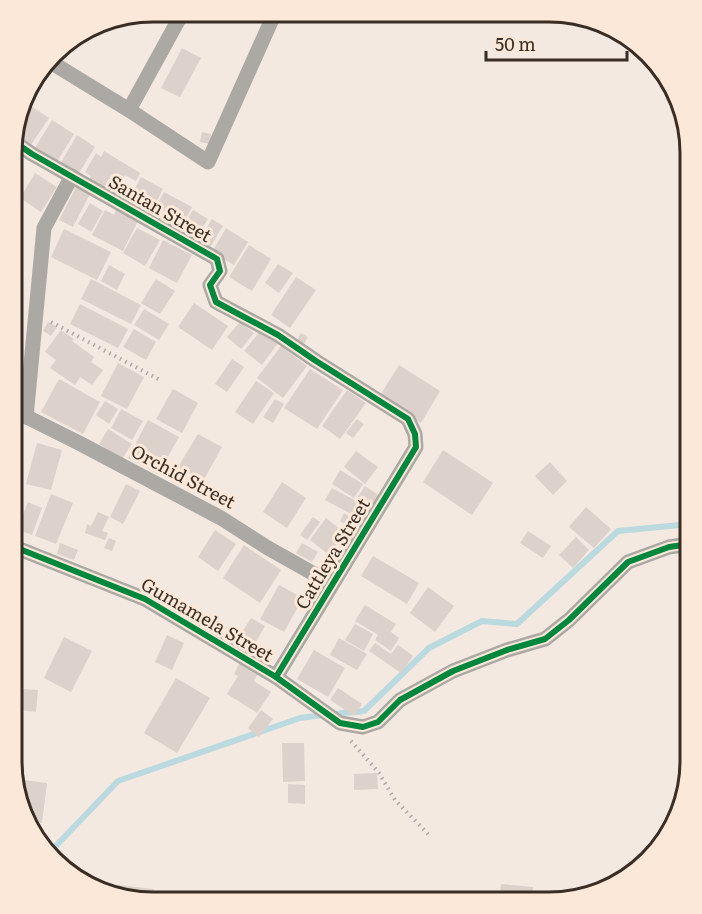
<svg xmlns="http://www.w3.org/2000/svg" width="702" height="914" viewBox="0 0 702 914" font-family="Literata,serif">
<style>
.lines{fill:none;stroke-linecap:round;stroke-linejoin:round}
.stream{stroke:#badadf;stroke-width:6}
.building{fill:#ddd2cb}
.path{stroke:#aea9a4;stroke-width:4;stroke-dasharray:1.5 4.5;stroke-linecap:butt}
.street{stroke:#aca8a3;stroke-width:15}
.cycleway-casing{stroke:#fbe8d9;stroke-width:10}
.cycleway{stroke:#00873e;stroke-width:6}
.labels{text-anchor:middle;stroke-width:6;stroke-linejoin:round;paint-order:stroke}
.street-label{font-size:18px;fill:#392d24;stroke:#fbe8d9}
.rim{fill:none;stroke:#392d24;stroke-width:3}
</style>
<rect width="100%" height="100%" fill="#f3e9e1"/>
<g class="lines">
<g class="stream">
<polyline points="334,714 364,711 429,648 482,621 517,624 618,531 690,524"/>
<polyline points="51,851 118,781 300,718 323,715"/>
</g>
</g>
<g class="building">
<polygon points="182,48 201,58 180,97 161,88"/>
<polygon points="31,106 49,118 31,145 14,133 15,129"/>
<polygon points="52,120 74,134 57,162 35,148"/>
<polygon points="202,132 211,134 210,144 200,142"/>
<polygon points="77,135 95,147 78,175 60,164"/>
<polygon points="104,151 140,173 136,181 125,175 112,196 87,182 91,176 85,172 96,153 101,157"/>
<polygon points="35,173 57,187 41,212 20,198"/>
<polygon points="141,177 163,189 149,216 127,204"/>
<polygon points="76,187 90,194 73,227 59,220"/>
<polygon points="164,192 192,207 178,233 150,218"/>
<polygon points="90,203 103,211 91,232 78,224"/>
<polygon points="105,210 114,215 116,210 138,221 123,251 92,235"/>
<polygon points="193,210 208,219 192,244 178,235"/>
<polygon points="212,219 223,226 209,249 198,242"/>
<polygon points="137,228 160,240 145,266 123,253"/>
<polygon points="226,228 248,242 234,265 212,252"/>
<polygon points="64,229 111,252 97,280 51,257"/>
<polygon points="163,240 192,255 177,283 149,268"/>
<polygon points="249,245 271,259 252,291 229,277"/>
<polygon points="278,264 293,273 279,293 265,283"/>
<polygon points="109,265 125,274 117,290 101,281"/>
<polygon points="296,277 316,290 290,328 271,315"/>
<polygon points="91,279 141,305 131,324 81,299"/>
<polygon points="156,279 175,291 160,314 141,303"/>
<polygon points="194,303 228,326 212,350 178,327"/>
<polygon points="80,304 128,329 118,348 70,324"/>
<polygon points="144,309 169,324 159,340 134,325"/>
<polygon points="48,322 57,327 51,336 43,331"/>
<polygon points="240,322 254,333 241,349 227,337"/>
<polygon points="134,329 156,342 146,360 123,347"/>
<polygon points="61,330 74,339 72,341 94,357 91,362 103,370 92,385 80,377 75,385 50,368 56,360 45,352"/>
<polygon points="261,330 278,343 262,365 244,351"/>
<polygon points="301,333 308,337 304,344 297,340"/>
<polygon points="281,346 307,366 283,398 257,378"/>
<polygon points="232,359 244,367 227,392 215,384"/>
<polygon points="118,363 144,377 127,409 101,396"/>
<polygon points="399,365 440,391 421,423 379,397"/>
<polygon points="310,369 343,390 317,429 284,408"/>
<polygon points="59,379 100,402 83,434 41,412"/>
<polygon points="256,381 274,393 253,424 235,412"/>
<polygon points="173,389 198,403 182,433 156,419"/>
<polygon points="347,390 366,403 340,439 322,426"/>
<polygon points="275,399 284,404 273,423 263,417"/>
<polygon points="105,401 118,409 109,424 96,415"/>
<polygon points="121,409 143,421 132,440 111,428"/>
<polygon points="357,419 364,424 353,438 346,433"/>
<polygon points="148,420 179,437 158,474 128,458"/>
<polygon points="108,429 132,444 122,459 99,444"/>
<polygon points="198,434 222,447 203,481 178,467"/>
<polygon points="37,443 62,450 51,490 26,484"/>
<polygon points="443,450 493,483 472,515 423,482"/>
<polygon points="356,451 378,467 365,484 344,467"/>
<polygon points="167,462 176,468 170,479 160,474"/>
<polygon points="550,462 567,481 553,495 535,476"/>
<polygon points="340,470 363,484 354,498 332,484"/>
<polygon points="282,482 306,498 287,528 263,512"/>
<polygon points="126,484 140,491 123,524 110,517"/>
<polygon points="365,486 380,496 372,508 357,498"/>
<polygon points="332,488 360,503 353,515 325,500"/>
<polygon points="51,494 73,503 56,544 35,536"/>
<polygon points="28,502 42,508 32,535 17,529"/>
<polygon points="586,507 611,529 594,548 569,527"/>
<polygon points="98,512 109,517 102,531 108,533 105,540 85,533 87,524 91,526"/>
<polygon points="344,513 354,520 349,527 340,521"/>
<polygon points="313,517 320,522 307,540 300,535"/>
<polygon points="326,518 345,533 329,555 310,540"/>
<polygon points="215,530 236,544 218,571 198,557"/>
<polygon points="528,531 551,546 543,558 520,543"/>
<polygon points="576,537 589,550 573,568 559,555"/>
<polygon points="109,538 116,541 112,551 104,548"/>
<polygon points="60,543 78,550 74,560 57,554"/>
<polygon points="302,543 318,552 312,562 296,553"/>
<polygon points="244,545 281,570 260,603 223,578"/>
<polygon points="373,556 419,583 407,604 361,576"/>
<polygon points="279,585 303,598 284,632 260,619"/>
<polygon points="428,587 454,606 435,632 410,613"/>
<polygon points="365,605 396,624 391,632 399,638 391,651 375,640 378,635 355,621"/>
<polygon points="251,618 265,626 256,642 241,634"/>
<polygon points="355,624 373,634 364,651 345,640"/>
<polygon points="167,635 184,643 172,670 155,662"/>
<polygon points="64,637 92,651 71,692 44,678"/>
<polygon points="339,638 367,654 357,670 330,655"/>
<polygon points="375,643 391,654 398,645 413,656 401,673 369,651"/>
<polygon points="314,650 345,668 328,697 297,679"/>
<polygon points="240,662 259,671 254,681 271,692 257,713 227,694 238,676 234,674"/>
<polygon points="176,678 210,698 177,753 144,733"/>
<polygon points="12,686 20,687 17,708 12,708"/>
<polygon points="338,688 362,704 354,716 330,700"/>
<polygon points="22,689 38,690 36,712 20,710"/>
<polygon points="261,710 273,719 259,737 248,728"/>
<polygon points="282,743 304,743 305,781 283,782"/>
<polygon points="377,773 378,789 354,790 354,774"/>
<polygon points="16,779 47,783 42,823 26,820"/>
<polygon points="288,784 305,785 305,804 288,803"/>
<polygon points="501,884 533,887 532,902 499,902"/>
<polygon points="118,885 154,889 153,901 136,901 117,894"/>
</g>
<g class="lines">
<g class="path">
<polyline points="51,322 162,381"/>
<polyline points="351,741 379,773 395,800 430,836"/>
</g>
<g class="street">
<polyline points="49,61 129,110 208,162 273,17"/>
<polyline points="129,110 179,19"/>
<polyline points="13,141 32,154 217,259 220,271 210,285 216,302 278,335 316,361 408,419 415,434 416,447 276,677"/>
<polyline points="13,410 79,443 221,518 268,548 332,584"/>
<polyline points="26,417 44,228 72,176"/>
<polyline points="12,546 145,599 276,677 340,723 363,727 378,722 400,700 453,671 507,650 545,639 569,620 628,562 669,547 690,544"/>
</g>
<defs>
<g id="cycleway">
<polyline points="13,141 32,154 217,259 220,271 210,285 216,302 278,335 316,361 408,419 415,434 416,447 276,677"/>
<polyline points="12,546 145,599 276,677 340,723 363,727 378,722 400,700 453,671 507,650 545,639 569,620 628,562 669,547 690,544"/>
</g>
</defs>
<use href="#cycleway" class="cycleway-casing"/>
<use href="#cycleway" class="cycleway"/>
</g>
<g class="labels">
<g class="street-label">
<text transform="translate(160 209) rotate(30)" y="6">Santan Street</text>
<text transform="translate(183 477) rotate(28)" y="6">Orchid Street</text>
<text transform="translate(333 554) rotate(-59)" y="6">Cattleya Street</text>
<text transform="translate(207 620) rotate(30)" y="6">Gumamela Street</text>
</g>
</g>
<path d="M0 0H702V914H0ZM153 22H549A131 131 0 0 1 680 153V761A131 131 0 0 1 549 892H153A131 131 0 0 1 22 761V153A131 131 0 0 1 153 22Z" fill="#fbe8d9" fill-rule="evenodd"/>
<path class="rim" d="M153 22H549A131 131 0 0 1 680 153V761A131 131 0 0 1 549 892H153A131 131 0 0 1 22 761V153A131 131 0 0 1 153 22Z"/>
<path d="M486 51v9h141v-9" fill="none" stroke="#392d24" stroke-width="3"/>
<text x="495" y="51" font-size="18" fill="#392d24" stroke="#fbe8d9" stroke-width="4.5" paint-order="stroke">50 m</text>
</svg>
